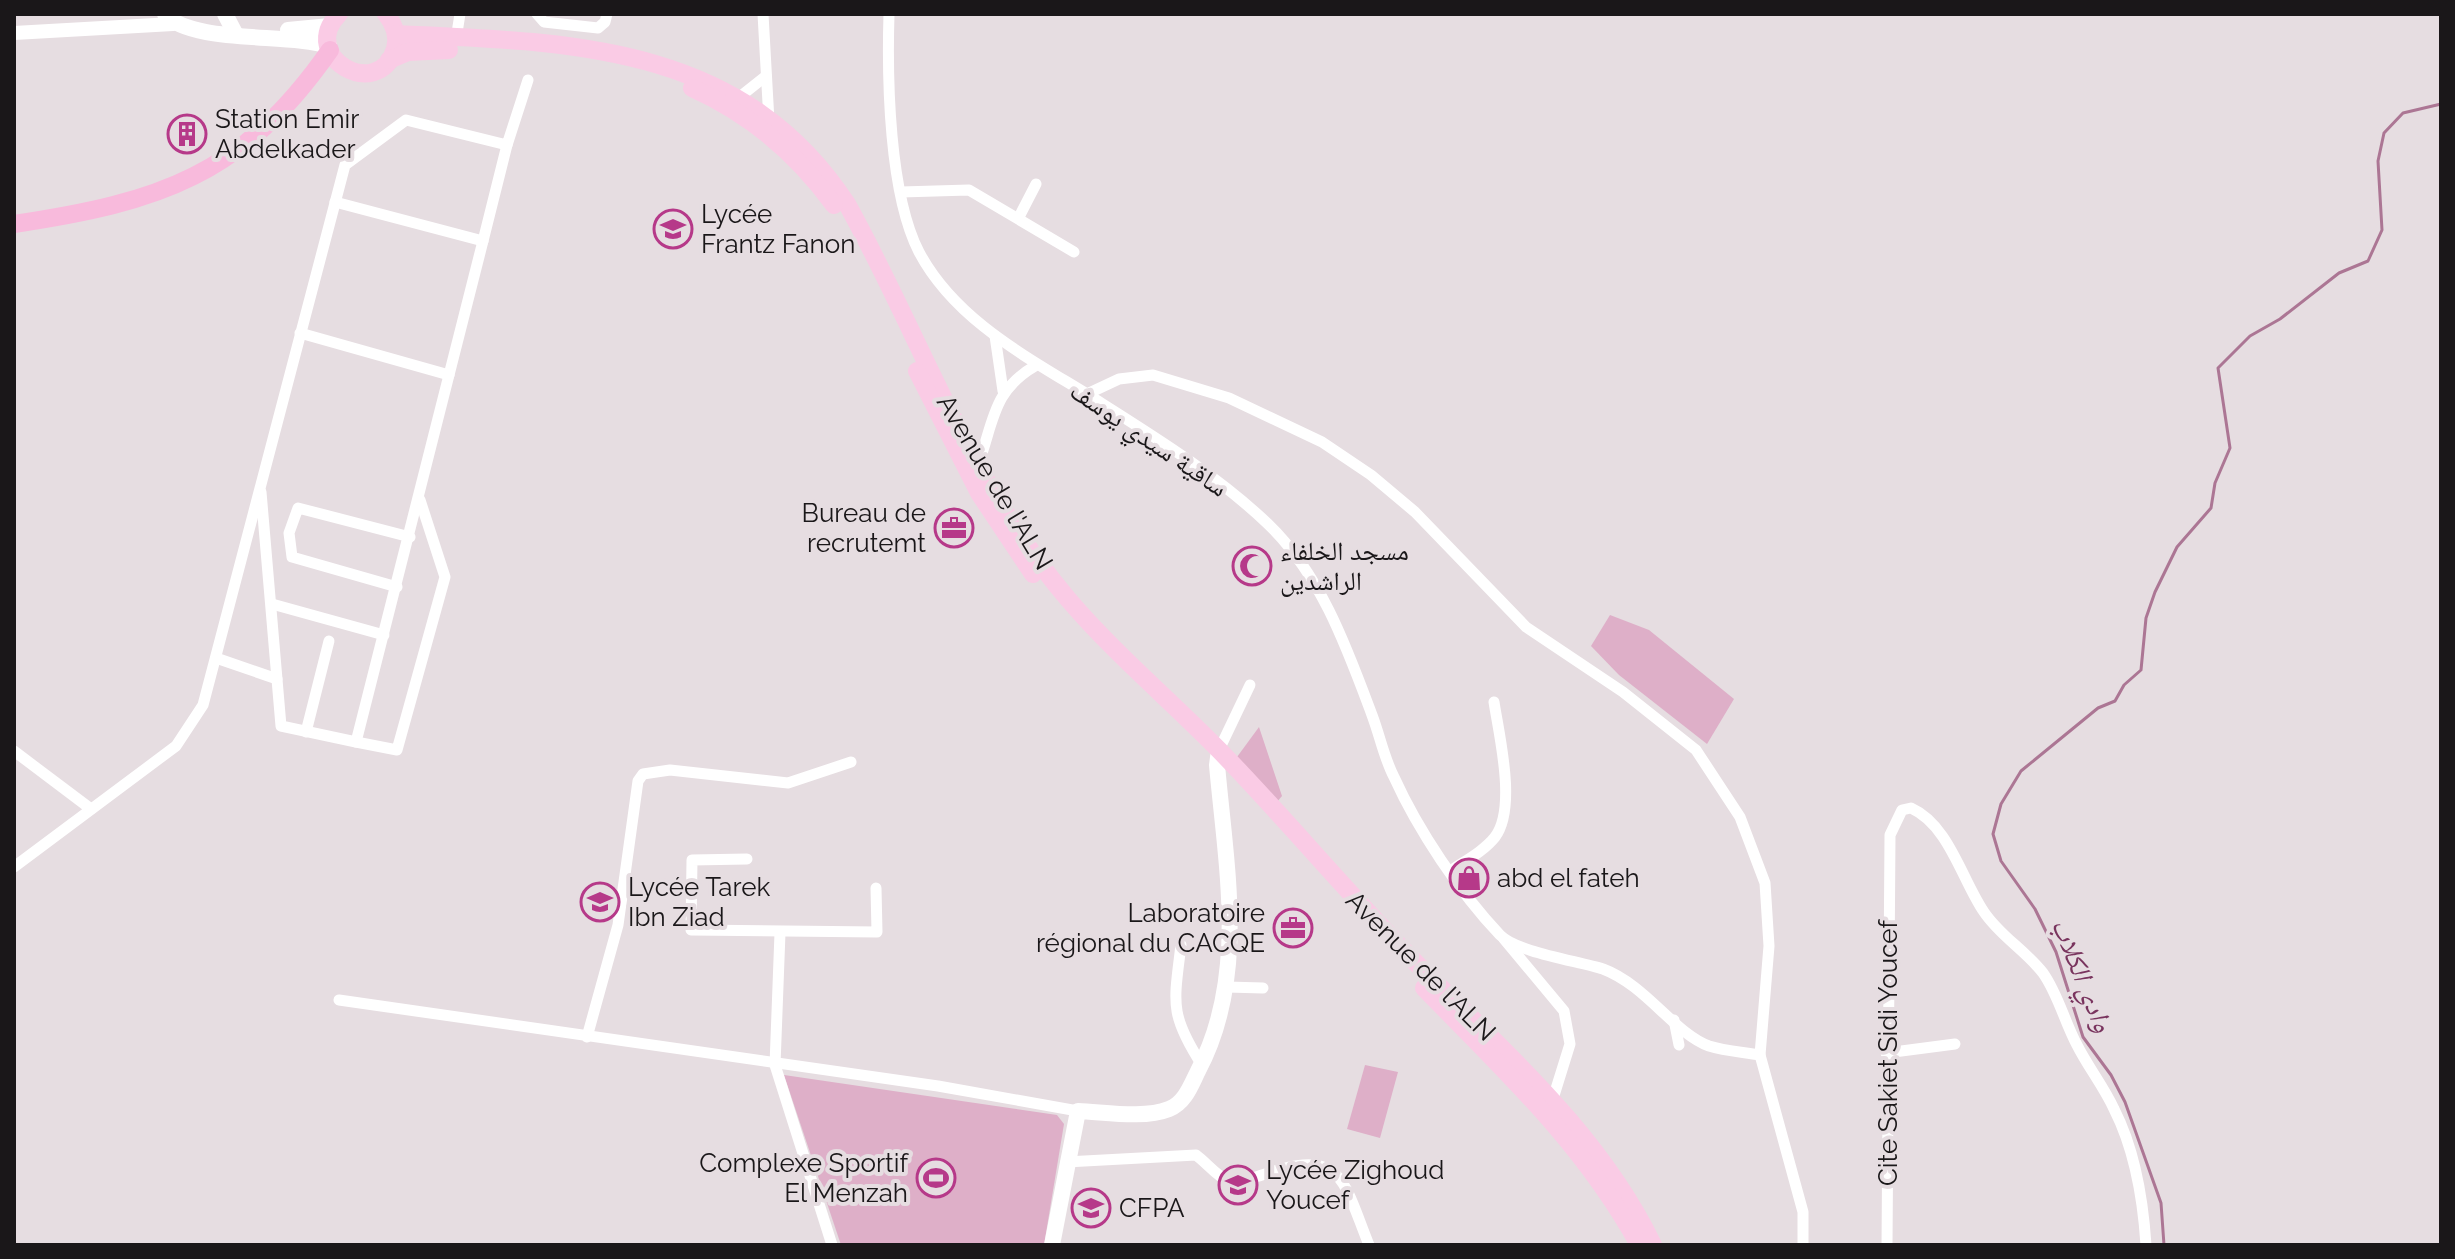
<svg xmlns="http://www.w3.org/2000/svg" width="2455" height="1259" viewBox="0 0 2455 1259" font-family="Raleway,'Noto Naskh Arabic',sans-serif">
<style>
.green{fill:#deafc8}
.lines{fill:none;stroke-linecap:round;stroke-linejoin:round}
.stream{stroke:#ac7694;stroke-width:3}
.minor{stroke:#fff;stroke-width:11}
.tertiary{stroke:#fff;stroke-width:14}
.secondary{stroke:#fff;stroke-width:16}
.primary{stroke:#facbe5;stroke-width:18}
.trunk{stroke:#f8badc;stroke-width:18}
.labels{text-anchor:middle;stroke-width:8;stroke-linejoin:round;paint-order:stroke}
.poi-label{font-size:26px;fill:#1a1719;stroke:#e6dde1;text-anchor:start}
.street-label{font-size:26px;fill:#1a1719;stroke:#e6dde1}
.water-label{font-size:28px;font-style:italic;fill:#79345e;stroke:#e6dde1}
</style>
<rect width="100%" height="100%" fill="#e6dde1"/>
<g class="green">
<polygon points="1610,615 1649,630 1734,699 1707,744 1619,675 1591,646"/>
<polygon points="1259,727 1282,796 1277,802 1237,757"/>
<polygon points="1365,1065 1398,1072 1380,1138 1347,1129"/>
<polygon points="784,1075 1057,1115 1064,1124 1044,1245 841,1245"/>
</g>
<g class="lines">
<polyline class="stream" points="2164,1245 2161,1203 2125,1102 2111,1075 2083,1037 2056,952 2035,909 2001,861 1993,834 2001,804 2021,771 2098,708 2115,701 2124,685 2141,670 2146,618 2155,592 2177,547 2211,508 2215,483 2230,448 2218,368 2250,336 2280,319 2339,273 2368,261 2382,230 2378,161 2384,133 2403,113 2441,104"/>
<g class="minor">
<polyline points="537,14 544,22 598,28 605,22 607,14"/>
<polyline points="763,14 769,121"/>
<path d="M 889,14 C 887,79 889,194 919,252 C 955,320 1027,357 1090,396 C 1150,434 1217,475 1268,524 C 1321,575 1347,648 1372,715 C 1380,736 1384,758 1394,777 C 1418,830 1460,893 1500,935 C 1516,952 1578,961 1603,969 C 1646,985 1675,1034 1709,1046 C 1725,1051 1743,1052 1760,1055"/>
<polyline points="456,39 460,14"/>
<polyline points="732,103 766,76"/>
<polyline points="901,192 969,190 1074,252"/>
<polyline points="335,202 483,241 507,145"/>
<polyline points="1019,217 1036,184"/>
<polyline points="300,333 449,375 483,241"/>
<polyline points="995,336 1003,391"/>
<polyline points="1087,394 1119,379 1153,375 1229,398 1322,442 1371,475 1415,512 1526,627 1623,692 1696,750 1740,817 1765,883 1769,946 1760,1055 1803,1212 1803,1245"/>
<path d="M 978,465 C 994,422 992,391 1035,366"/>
<polyline points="261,492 281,726 356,742 449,375"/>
<polyline points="397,587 292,557 289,533 298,508 410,537"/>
<polyline points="272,604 384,635"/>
<polyline points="216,658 277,679"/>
<polyline points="306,732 329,641"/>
<polyline points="356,742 397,750 445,577 420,500"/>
<polyline points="1219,750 1250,685"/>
<polyline points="14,751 91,809"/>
<polyline points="747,859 692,860 691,930 877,932 876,888"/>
<polyline points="14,867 176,746 203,705 345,165 406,120 507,145 528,80"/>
<path d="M 1450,871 C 1465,861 1484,851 1495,837 C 1517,808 1499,735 1494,702"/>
<polyline points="780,933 775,1065 832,1245"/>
<polyline points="1504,939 1564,1011 1570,1044 1551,1105"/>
<path d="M 1181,945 C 1174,1003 1169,1014 1202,1065"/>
<polyline points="1227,987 1263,988"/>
<polyline points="339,1000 938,1086 1078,1111"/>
<polyline points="1674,1020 1679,1045"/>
<polyline points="587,1037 618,925 638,781 643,774 670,770 788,783 851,762"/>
<polyline points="1886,1053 1955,1044"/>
<path d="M 1066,1162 L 1196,1155 C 1207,1163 1217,1177 1230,1182 C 1241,1186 1249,1179 1259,1176 C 1343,1146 1342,1178 1369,1245"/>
<path d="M 1887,1245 L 1890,835 L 1902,810 L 1911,808 C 1949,825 1962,880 1984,912 C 2000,936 2025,950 2043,973 C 2058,994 2065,1023 2077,1045 C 2088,1067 2104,1087 2114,1109 C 2135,1150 2143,1199 2146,1245"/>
</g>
<polyline class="tertiary" points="14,33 173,24"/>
<g class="secondary">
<path d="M 165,14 C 191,44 290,33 329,46"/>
<polyline points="225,14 236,35"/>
<polyline points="288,30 330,26"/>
<path d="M 1052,1245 L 1078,1111 C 1105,1112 1144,1119 1169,1109 C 1185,1103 1191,1085 1198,1071 C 1248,977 1226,867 1217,765 L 1219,750"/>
</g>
<g class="primary">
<path d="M 339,14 C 297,56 378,103 395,49 C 399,35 394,24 386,14"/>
<path d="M 396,34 C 569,42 742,43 847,204 C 920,335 969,483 1068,599 C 1114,653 1169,699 1219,750 C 1292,825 1358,906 1433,980 C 1514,1061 1602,1139 1653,1245"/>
<polyline points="389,60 408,52 449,50"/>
<path d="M 692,88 C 750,114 797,154 834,205"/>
<polyline points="917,371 979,493 1033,574"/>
<path d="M 1424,988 C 1503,1069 1584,1144 1639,1245"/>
</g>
<path class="trunk" d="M 14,224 C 160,202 242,176 330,50"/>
</g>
<defs>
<symbol id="building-ring" viewBox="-11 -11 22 22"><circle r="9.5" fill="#e6dde1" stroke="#b63989" stroke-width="1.5"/><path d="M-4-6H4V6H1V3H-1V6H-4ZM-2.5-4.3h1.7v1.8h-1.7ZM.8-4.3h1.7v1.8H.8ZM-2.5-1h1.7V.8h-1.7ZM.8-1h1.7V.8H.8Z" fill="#b63989"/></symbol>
<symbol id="school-ring" viewBox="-11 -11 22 22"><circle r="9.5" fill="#e6dde1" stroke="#b63989" stroke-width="1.5"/><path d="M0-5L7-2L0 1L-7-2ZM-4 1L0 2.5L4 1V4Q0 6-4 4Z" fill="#b63989"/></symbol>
<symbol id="office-ring" viewBox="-11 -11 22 22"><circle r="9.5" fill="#e6dde1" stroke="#b63989" stroke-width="1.5"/><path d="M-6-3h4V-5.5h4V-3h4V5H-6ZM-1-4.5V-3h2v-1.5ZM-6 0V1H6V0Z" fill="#b63989"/></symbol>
<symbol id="mosque-ring" viewBox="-11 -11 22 22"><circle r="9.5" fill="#e6dde1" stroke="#b63989" stroke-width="1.5"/><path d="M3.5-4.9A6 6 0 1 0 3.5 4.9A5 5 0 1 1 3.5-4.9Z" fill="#b63989"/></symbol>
<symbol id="shop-ring" viewBox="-11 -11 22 22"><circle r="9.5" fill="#e6dde1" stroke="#b63989" stroke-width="1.5"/><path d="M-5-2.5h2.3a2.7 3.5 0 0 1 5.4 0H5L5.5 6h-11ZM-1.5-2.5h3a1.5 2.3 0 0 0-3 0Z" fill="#b63989"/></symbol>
<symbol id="stadium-ring" viewBox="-11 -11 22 22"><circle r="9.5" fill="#e6dde1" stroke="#b63989" stroke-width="1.5"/><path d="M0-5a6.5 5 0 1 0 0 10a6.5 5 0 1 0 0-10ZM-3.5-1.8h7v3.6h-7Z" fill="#b63989"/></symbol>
<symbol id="university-ring" viewBox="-11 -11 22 22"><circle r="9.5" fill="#e6dde1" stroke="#b63989" stroke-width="1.5"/><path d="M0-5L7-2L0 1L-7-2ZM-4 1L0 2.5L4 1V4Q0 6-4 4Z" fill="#b63989"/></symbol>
</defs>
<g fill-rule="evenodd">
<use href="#building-ring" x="165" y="112" width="44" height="44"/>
<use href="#school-ring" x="651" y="207" width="44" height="44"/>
<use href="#office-ring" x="932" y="506" width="44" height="44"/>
<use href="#mosque-ring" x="1230" y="544" width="44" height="44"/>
<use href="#shop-ring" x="1447" y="856" width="44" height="44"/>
<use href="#school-ring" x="578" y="880" width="44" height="44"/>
<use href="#office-ring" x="1271" y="906" width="44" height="44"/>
<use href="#stadium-ring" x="914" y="1156" width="44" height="44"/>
<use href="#school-ring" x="1216" y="1163" width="44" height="44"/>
<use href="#university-ring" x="1069" y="1186" width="44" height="44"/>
</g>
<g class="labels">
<g class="poi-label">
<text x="215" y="128">Station Emir<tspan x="215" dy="30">Abdelkader</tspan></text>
<text x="701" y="223">Lycée<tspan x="701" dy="30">Frantz Fanon</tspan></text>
<text x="926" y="522" text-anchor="end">Bureau de<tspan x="926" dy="30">recrutemt</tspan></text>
<text x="1280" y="560">مسجد الخلفاء<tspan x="1280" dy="30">الراشدين</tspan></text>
<text x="1497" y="887">abd el fateh</text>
<text x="628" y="896">Lycée Tarek<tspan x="628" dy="30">Ibn Ziad</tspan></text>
<text x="1265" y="922" text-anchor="end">Laboratoire<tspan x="1265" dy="30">régional du CACQE</tspan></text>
<text x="908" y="1172" text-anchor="end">Complexe Sportif<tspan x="908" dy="30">El Menzah</tspan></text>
<text x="1266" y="1179">Lycée Zighoud<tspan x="1266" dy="30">Youcef</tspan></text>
<text x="1119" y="1217">CFPA</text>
</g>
<g class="street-label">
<text transform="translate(1149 439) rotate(34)" y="9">ساقية سيدي يوسف</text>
<text transform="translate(995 482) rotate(59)" y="9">Avenue de l'ALN</text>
<text transform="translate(1421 966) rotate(45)" y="9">Avenue de l'ALN</text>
<text transform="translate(1888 1053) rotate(-90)" y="9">Cite Sakiet Sidi Youcef</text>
</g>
<g class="water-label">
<text transform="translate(2083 975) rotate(68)" y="10">وادي الكلاب</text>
</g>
</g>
<rect width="2455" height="1259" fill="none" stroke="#1a1719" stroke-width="32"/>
</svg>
